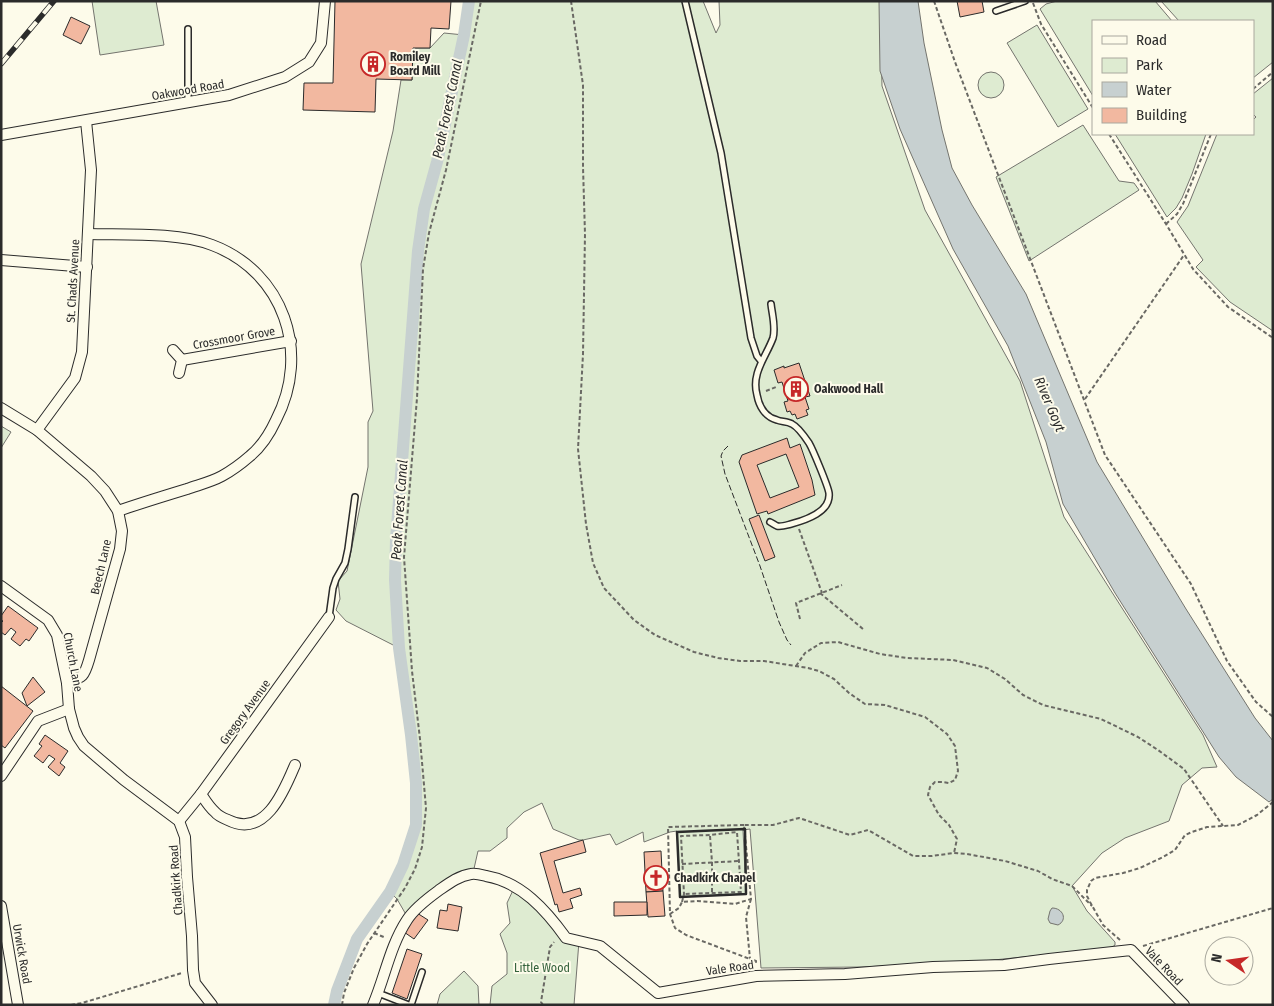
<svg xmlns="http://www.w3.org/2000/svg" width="1274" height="1006" viewBox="0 0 1274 1006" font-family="'Fira Sans Condensed',sans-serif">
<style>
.green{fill:#deebd1;stroke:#74746e}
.water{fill:#c7d0d0;stroke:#74746e}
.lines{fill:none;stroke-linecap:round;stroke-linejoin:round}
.canal{stroke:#c7d0d0;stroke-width:12}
.building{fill:#f2b8a0;stroke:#2b2b2b;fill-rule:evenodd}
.service-casing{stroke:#2b2b2b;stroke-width:8}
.minor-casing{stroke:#2b2b2b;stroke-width:12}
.path{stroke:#6a6964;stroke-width:2;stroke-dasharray:4 2.5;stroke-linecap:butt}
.service{stroke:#fdfbea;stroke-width:5}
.minor{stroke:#fdfbea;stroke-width:10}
.rail-casing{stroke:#2b2b2b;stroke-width:5.5}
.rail{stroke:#fdfbea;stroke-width:4;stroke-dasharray:11;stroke-linecap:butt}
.fence{stroke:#2b2b2b;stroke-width:1;stroke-dasharray:6 2.5;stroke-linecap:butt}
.wall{stroke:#2b2b2b;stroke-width:2.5}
.labels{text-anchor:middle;stroke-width:4;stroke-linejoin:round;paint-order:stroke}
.poi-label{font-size:12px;font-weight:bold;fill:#2b2b2b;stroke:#fdfbea;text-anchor:start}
.street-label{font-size:12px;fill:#2b2b2b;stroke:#fdfbea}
.park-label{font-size:12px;fill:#34623c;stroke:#fdfbea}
.water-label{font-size:14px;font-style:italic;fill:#2b2b2b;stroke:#fdfbea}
</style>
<rect width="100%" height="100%" fill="#fdfbea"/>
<g class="green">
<polygon points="92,1 156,1 164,45 100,55"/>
<polygon points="469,1 703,1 716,33 720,25 719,1 880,1 882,86 925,210 1020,381 1064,517 1203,735 1217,767 1202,768 1182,785 1169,821 1125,838 1102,853 1072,886 1087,911 1115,942 1115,945 1111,948 974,962 861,967 761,968 750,829 743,830 746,894 680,897 677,831 670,832 644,842 643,832 616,845 610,834 583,840 579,840 553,829 542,803 524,812 507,828 507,838 490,851 478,851 473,873 453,880 408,918 397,899 390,892 403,865 416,825 416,783 411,735 399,648 346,621 336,610 340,599 338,581 347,571 368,467 368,422 373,411 361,264 393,131 401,80 412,80 413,48 430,48 444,33 464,35"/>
<polygon points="1057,1 1155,1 1172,21 1093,21 1093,96 1040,9 1046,4"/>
<polygon points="1161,1 1273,1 1273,62 1253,78 1253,21 1179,21"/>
<polygon points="1037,25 1088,109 1058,127 1007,43"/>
<circle cx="991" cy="85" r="13"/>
<polygon points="1273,78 1273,331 1230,302 1196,267 1203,260 1177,222 1188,206 1217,134 1253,134 1253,120 1256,117 1253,114 1253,94"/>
<polygon points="1083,125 1119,181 1134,183 1139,190 1029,261 996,177"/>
<polygon points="1115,134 1206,134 1192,174 1182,198 1176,208 1167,217"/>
<polygon points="1,426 11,432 1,448"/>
<polygon points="515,886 566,938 579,941 574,1005 490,1005 492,986 507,974 507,953 500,934 510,923 507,903"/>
<polygon points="464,971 478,986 479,1005 437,1005 440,994"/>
</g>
<g class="water">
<polygon points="879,1 918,1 924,43 942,130 952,168 972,205 1026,294 1097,462 1186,609 1255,718 1273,741 1273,799 1269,802 1236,777 1219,757 1115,593 1063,504 1046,442 1008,346 953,249 900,129 880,71"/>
<path d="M 1052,908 C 1063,908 1068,920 1058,925 L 1050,923 L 1048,919 L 1050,911 Z"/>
</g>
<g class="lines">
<polyline class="canal" points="334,1005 337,991 357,939 390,892 403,865 416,825 416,783 411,735 399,648 395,580 396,540 418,251 424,209 437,162 464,35 469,1"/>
</g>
<g class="building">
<polygon points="335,1 451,1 449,29 431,28 430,48 413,48 412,80 376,79 375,112 303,110 304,83 333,83"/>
<polygon points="957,1 982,1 984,12 960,17"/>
<polygon points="71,17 90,26 81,44 63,35"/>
<polygon points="799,363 810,396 805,397 809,409 806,410 808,415 797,419 795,414 792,415 790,411 787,412 784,402 788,401 782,382 778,383 774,370 784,366 784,368"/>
<path d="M 787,438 L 790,448 L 800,444 L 812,480 L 815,495 L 768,514 L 767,511 L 757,514 L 739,462 L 742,455 ZM 786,454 L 799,487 L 770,498 L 757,465 Z"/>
<polygon points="759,515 775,557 765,561 749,519"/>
<polygon points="8,606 38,628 29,641 26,639 20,646 11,639 16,632 11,628 5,635 1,632 1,623 3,621 1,620 1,616"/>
<polygon points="33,677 45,692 27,706 22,693"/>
<polygon points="1,686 33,711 5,748 1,745"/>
<polygon points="45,735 68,751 60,763 65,767 59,776 48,767 55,759 49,755 43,763 34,756 42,746 39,744"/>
<polygon points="583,840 586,852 554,861 563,893 580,888 582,895 570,899 573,908 559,912 557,904 555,905 540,853"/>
<polygon points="661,851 663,891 646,892 644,852"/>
<polygon points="663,891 665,916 648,917 646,892"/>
<polygon points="614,902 647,902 647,915 614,916"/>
<polygon points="448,904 462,907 458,931 437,928 440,910 447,911"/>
<polygon points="417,913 428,920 414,939 404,932"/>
<polygon points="407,949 422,954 407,999 392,993"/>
</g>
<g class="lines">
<defs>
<g id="service">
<polyline points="685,1 721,153 751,338 757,356 761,361"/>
<polyline points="996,11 1025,1"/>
<polyline points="188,102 188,29"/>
<path d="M 770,522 C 772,523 775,525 777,526 C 781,527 787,525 791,524 C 806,520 831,512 829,493 C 828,486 813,450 809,443 C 805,437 798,427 792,424 C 787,421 781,422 777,420 C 765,417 759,406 757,395 C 751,373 766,357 773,338 C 776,327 772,314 771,304"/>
<polyline points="329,617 333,588 336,579 345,563 348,549 355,497"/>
<polyline points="378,993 409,1005"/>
<polyline points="411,1005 422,972"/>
</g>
<g id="minor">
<polyline points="1,135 229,95 285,77 309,62 321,43 325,1"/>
<path d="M 88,234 C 125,235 178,232 212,245 C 284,272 311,353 276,420 C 270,433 261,447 250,456 C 242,463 231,471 222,476 C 211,482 198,485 187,489 C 164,496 141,503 118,511"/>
<polyline points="1,260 87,267"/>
<polyline points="173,350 182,360 179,373"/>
<polyline points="182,360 291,341"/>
<path d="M 1,408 L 37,430 L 91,476 L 105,491 L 118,511 L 122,531 L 120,549 L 89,660 C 84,677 83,677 67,683"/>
<polyline points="37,430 75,378 82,352 91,170 86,121"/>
<polyline points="1,586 48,620 57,635 67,683 69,709 74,728 78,737 84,746 124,780 179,821 185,837 187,877 192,936 193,970 195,983 212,1005"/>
<polyline points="1,776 38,721 69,709"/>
<path d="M 201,794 C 205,800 209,807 215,812 C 218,816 223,818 228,820 C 265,839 284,791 295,765"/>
<polyline points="179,821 201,794 329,617"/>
<polyline points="1,906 18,1005"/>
<path d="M 373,1005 C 385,977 390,946 407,920 C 414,909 427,899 438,891 C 448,884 458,876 471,874 C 476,873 482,875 486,876 C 521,882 546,910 566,938 L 600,946 L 658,993 L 756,976 L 845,974 L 933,967 L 1004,965 L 1049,959 L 1131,950 L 1184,1005"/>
</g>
</defs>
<use href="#service" class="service-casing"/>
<use href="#minor" class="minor-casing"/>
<g class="path">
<polyline points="571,1 583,85 583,167 585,234 583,354 578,449 586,524 593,563 604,588 634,620 655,635 694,652 718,658 740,661 764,661 808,668 819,671 834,679 849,693 865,704 885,705 925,717 947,734 955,746 958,771 955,780 949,783 943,782 935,782 930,787 928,795 939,815 949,825 957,839 954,853"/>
<polyline points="934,1 955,62 1105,455 1191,584 1227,661 1256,702 1273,717"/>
<polyline points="1033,3 1041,24 1093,108"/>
<polyline points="1253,89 1273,72"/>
<polyline points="1109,134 1166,224 1193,269 1228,307 1273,338"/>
<polyline points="1166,224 1177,214 1183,204 1211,134"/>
<polyline points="766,391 776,387"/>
<polyline points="1085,399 1184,255"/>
<polyline points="799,529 822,593"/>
<polyline points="820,593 863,629"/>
<polyline points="800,619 796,603 842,585"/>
<polyline points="796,666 805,653 821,643 838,642 880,654 907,658 953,660 987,668 1005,679 1023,695 1043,705 1101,719 1138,737 1158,750 1184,769 1223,826"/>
<polyline points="744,825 668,827 670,914 675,928 686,935 750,959"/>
<polyline points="710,836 712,862 712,893"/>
<polyline points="682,864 740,861"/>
<polyline points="751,899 746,917 750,959 756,961 756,965"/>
<polyline points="682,902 684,894 681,836 710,835 737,832 741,892 684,894"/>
<polyline points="670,914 679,908 682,902 697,901 735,904 751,899 744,825 773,825 799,818 850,835 868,830 913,856 932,856 954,853 967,854 1005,861 1038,871 1052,879 1072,886 1092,906"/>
<polyline points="374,933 386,938"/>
<polyline points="1120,940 1103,925 1090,902 1087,896 1087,890 1091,881 1095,878 1123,873 1140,868 1163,857 1175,850 1185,835 1192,832 1207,827 1238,825 1257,815 1273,802"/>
<polyline points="1143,946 1273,908"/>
<polyline points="71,1005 82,1003 182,973"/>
<polyline points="342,1005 344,993 354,968 367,944 405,888 415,869 422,847 426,808 420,739 412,671 404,557 417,398 423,269 429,233 446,170 481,1"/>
<polyline points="543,1005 541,1002 550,947 554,942"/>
</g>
<use href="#service" class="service"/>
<use href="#minor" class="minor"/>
<defs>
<polyline id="rail" points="1,64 54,1"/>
</defs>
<use href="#rail" class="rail-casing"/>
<use href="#rail" class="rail"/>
<polyline class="fence" points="728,446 723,451 721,456 725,474 760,566 779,622 787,640 791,645"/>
<polygon class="wall" points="745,829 746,894 680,897 677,832"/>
</g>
<defs>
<symbol id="building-ring" viewBox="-11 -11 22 22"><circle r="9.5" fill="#fdfbea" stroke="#c62828" stroke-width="1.5"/><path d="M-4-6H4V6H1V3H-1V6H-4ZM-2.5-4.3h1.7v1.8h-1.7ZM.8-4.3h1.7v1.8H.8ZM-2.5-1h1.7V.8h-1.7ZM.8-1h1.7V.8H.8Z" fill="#c62828"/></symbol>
<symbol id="church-ring" viewBox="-11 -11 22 22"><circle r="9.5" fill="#fdfbea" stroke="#c62828" stroke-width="1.5"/><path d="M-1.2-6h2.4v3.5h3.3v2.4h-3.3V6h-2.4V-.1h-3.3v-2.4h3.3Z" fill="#c62828"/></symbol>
</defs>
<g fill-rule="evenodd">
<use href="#building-ring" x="359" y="50" width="28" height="28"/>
<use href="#building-ring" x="782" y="375" width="28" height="28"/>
<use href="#church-ring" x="642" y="864" width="28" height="28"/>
</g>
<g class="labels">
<g class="poi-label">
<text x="390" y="61">Romiley<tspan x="390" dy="14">Board Mill</tspan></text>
<text x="814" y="393">Oakwood Hall</text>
<text x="674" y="882">Chadkirk Chapel</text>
</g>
<g class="street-label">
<text transform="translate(188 90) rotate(-10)" y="4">Oakwood Road</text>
<text transform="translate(73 281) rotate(-87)" y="4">St. Chads Avenue</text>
<text transform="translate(234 338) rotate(-10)" y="4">Crossmoor Grove</text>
<text transform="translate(101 567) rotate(-77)" y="4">Beech Lane</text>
<text transform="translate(73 662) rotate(79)" y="4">Church Lane</text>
<text transform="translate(245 712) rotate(-54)" y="4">Gregory Avenue</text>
<text transform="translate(176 880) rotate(-94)" y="4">Chadkirk Road</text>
<text transform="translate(22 954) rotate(80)" y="4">Urwick Road</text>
<text transform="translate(1164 966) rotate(46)" y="4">Vale Road</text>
<text transform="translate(730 968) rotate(-8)" y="4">Vale Road</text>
</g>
<g class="park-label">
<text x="542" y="972">Little Wood</text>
</g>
<g class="water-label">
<text transform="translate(447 109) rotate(-78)" y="5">Peak Forest Canal</text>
<text transform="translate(1050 404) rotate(67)" y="5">River Goyt</text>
<text transform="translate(399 510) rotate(-86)" y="5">Peak Forest Canal</text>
</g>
</g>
<rect width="1274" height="1006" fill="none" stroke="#2b2b2b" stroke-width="5"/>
<rect x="1092" y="20" width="162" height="115" fill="#fdfbea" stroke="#a9a89e"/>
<rect x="1102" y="36" width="25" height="8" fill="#fdfbea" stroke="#a9a89e"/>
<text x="1136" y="45" font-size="15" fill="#2b2b2b">Road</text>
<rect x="1102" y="58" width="25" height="15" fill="#deebd1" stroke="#a9a89e"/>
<text x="1136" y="70" font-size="15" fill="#2b2b2b">Park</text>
<rect x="1102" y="82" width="25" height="15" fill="#c7d0d0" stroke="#a9a89e"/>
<text x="1136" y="95" font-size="15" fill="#2b2b2b">Water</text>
<rect x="1102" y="108" width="25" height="15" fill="#f2b8a0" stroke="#a9a89e"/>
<text x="1136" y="120" font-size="15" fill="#2b2b2b">Building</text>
<g transform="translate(1229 961) rotate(283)"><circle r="24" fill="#fdfbea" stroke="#a9a89e"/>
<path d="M0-4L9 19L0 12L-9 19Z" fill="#c62828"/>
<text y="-8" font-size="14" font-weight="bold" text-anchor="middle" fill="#2b2b2b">N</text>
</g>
</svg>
